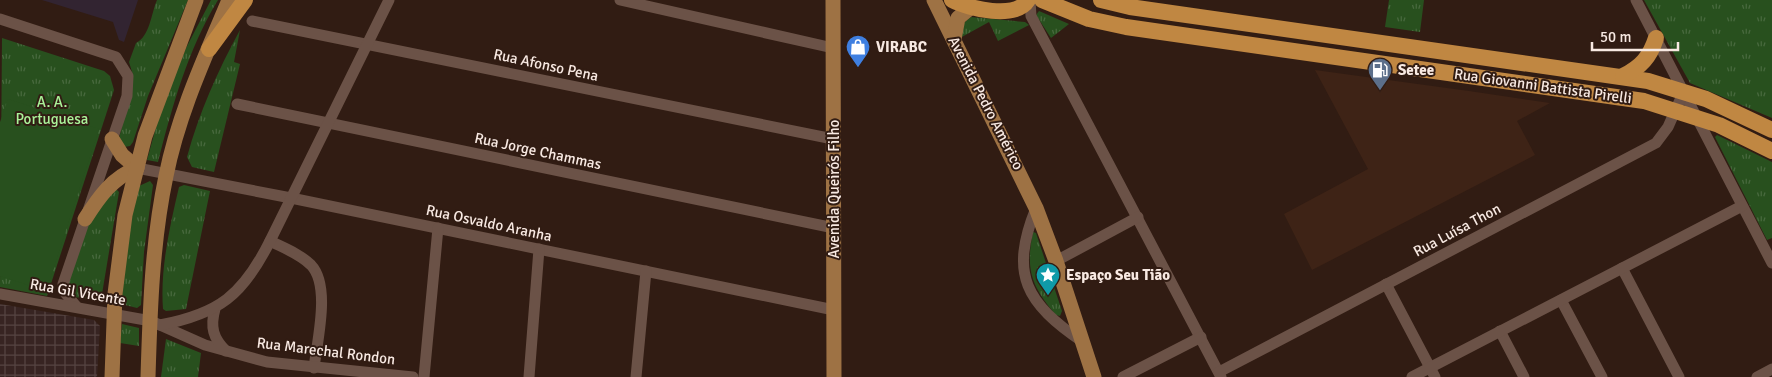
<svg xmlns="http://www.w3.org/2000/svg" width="1772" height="377" viewBox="0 0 1772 377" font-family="Signika,sans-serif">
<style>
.built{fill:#3e2316}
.industrial{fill:url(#industrial-grid)}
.education{fill:#322431}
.grass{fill:url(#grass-tufts)}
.garden{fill:#28501e}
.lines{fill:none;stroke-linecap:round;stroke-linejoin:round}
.minor{stroke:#6b5247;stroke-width:11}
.major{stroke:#9e7244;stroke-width:15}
.highway{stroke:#c08742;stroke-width:16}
.labels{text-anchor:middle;stroke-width:4;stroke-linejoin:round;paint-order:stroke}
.poi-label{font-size:15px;font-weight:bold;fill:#f8e9e2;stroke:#311c13;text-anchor:start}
.street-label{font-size:15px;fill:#f8e9e2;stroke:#311c13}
.park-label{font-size:15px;fill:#aaf299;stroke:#311c13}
</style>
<defs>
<pattern id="industrial-grid" width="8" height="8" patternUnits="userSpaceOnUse" patternTransform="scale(1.25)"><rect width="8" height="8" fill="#372422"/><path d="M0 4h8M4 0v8" fill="none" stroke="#554442"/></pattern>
<pattern id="grass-tufts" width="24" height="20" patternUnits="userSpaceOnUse" patternTransform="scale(1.25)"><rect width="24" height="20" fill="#28501e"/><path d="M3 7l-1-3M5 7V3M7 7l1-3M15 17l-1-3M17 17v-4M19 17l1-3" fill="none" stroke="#48693e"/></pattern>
</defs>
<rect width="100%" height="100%" fill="#311c13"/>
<polygon class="built" points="1315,70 1469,91 1550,103 1517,121 1535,155 1312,270 1284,214 1368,169"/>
<polygon class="industrial" points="0,304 94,320 100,326 97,377 0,377"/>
<polygon class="education" points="42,0 138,0 124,42 119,40 113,22"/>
<g class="grass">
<path d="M 157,0 L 188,0 L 148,96 L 133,142 L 130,146 L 124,147 L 119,139 L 133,75 L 129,62 L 136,43 C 150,36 151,14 157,0 Z"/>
<path d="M 211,0 L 218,0 C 188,49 172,107 158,162 L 147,160 L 161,109 L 186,48 Z"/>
<polygon points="1389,0 1424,0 1420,32 1385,27"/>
<polygon points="1644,0 1772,0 1772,118 1690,83"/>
<polygon points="1039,11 1069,24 1051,38 1036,15"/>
<polygon points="971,17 1025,22 1029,25 998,41 989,22 960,38 959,27"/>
<path d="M 240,30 L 234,62 L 240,64 L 214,172 L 192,167 L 187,157 C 199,113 218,70 240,30 Z"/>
<polygon points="2,38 104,71 110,76 114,90 47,296 0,287"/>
<polygon points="1717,135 1772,162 1772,238 1767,240 1715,137"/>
<polygon points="150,181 153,185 144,252 141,305 137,308 121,304 131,216 139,186"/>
<path d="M 184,185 L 210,191 L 186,309 L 166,311 L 163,309 C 160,268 170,226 179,187 Z"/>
<polygon points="116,189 119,192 101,300 74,297 67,286 90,219"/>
<path d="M 1033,232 L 1036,233 L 1062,311 L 1060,316 L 1056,315 C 1032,287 1025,270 1033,232 Z"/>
<polygon points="122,324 139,328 139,346 120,343"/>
<polygon points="166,339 201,353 198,377 161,377"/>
</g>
<polygon class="garden" points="8,99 99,129 46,291 0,276 0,122"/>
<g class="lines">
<g class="minor">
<polyline points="620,0 833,48"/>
<polyline points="1030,0 1031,16 1221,377"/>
<polyline points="1636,0 1772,263"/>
<polyline points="0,19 116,57 128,76 127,96 63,284 65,293 77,307"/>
<polyline points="252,21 833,139"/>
<polyline points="237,104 834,228"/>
<polyline points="137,168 291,198 834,310"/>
<path d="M 1036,208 C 1009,275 1026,303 1083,342"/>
<path d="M 270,241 C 284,248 300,254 311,265 C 331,286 317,341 314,368"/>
<polyline points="1056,261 1138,217"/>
<polyline points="1622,268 1679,377"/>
<polyline points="1386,284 1435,377"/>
<polyline points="0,294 151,321 205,345 267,362 413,377"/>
<polyline points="1561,300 1602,377"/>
<path d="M 215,309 C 210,327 213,338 226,351"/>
<path d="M 160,325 C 219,314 243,295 270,241 L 389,0"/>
<polyline points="1500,331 1524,377"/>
<polyline points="1219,372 1656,143 1668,127 1684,91"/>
<polyline points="424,377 438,228"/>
<polyline points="529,377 539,249"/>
<polyline points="636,377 646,271"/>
<polyline points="1123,377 1201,337"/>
<polyline points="1412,377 1742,206"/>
<polyline points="1757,377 1772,369"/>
</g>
<g class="major">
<polyline points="833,0 834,377"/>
<polyline points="934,0 1036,208 1056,261 1094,377"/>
<polyline points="954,39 958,18 970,8"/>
<polyline points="112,139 122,155 137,168"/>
<path d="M 85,219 C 99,197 112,178 137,168"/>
<polyline points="112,377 115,294 125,215 145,136 196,0"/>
<path d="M 148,377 C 150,310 152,242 166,176 C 178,115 205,57 229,0"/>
</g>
<g class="highway">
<path d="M 952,0 C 969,9 1016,20 1028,0"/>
<polyline points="1042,0 1089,19 1126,27 1644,101 1719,125 1772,151"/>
<polyline points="1101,0 1130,7 1648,81 1706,99 1772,130"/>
<polyline points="209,49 245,0"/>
<path d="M 1623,76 C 1641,67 1650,57 1656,38"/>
</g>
</g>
<defs>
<symbol id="shop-pin" viewBox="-11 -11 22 30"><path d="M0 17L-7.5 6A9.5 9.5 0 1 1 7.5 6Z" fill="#3f7fe0" stroke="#311c13"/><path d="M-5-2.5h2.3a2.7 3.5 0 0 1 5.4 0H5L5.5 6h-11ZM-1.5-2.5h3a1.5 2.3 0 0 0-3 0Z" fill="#fff"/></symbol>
<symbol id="fuel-pin" viewBox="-11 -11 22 30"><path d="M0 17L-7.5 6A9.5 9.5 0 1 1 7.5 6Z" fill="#5c6f8a" stroke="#311c13"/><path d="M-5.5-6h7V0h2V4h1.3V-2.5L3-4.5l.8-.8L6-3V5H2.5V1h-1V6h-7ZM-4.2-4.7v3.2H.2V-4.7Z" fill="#fff"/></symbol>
<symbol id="sight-pin" viewBox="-11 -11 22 30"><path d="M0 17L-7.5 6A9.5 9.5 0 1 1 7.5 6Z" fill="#0f9aa8" stroke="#311c13"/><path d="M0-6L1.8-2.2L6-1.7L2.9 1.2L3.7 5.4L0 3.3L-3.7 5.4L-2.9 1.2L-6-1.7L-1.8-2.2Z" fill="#fff"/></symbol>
</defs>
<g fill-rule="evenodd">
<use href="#shop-pin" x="844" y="33" width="28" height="38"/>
<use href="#fuel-pin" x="1366" y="56" width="28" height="38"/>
<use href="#sight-pin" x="1034" y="261" width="28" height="38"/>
</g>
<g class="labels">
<g class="poi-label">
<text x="876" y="52">VIRABC</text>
<text x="1398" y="75">Setee</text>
<text x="1066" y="280">Espaço Seu Tião</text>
</g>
<g class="street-label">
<text transform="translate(546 65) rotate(12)" y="5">Rua Afonso Pena</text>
<text transform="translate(1543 86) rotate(8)" y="5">Rua Giovanni Battista Pirelli</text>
<text transform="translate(986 103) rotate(63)" y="5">Avenida Pedro Américo</text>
<text transform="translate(538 151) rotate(12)" y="5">Rua Jorge Chammas</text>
<text transform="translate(834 189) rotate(-90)" y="5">Avenida Queirós Filho</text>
<text transform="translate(489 223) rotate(12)" y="5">Rua Osvaldo Aranha</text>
<text transform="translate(1457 230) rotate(-28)" y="5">Rua Luísa Thon</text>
<text transform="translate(78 292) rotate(10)" y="5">Rua Gil Vicente</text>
<text transform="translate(326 351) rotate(7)" y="5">Rua Marechal Rondon</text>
</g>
<g class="park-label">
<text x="52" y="107">A. A.<tspan x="52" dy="17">Portuguesa</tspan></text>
</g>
</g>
<path d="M1592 42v8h86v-8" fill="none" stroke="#f8e9e2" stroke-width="2.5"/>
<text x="1600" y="42" font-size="15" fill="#f8e9e2" stroke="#311c13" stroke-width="4" paint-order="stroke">50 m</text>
</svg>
